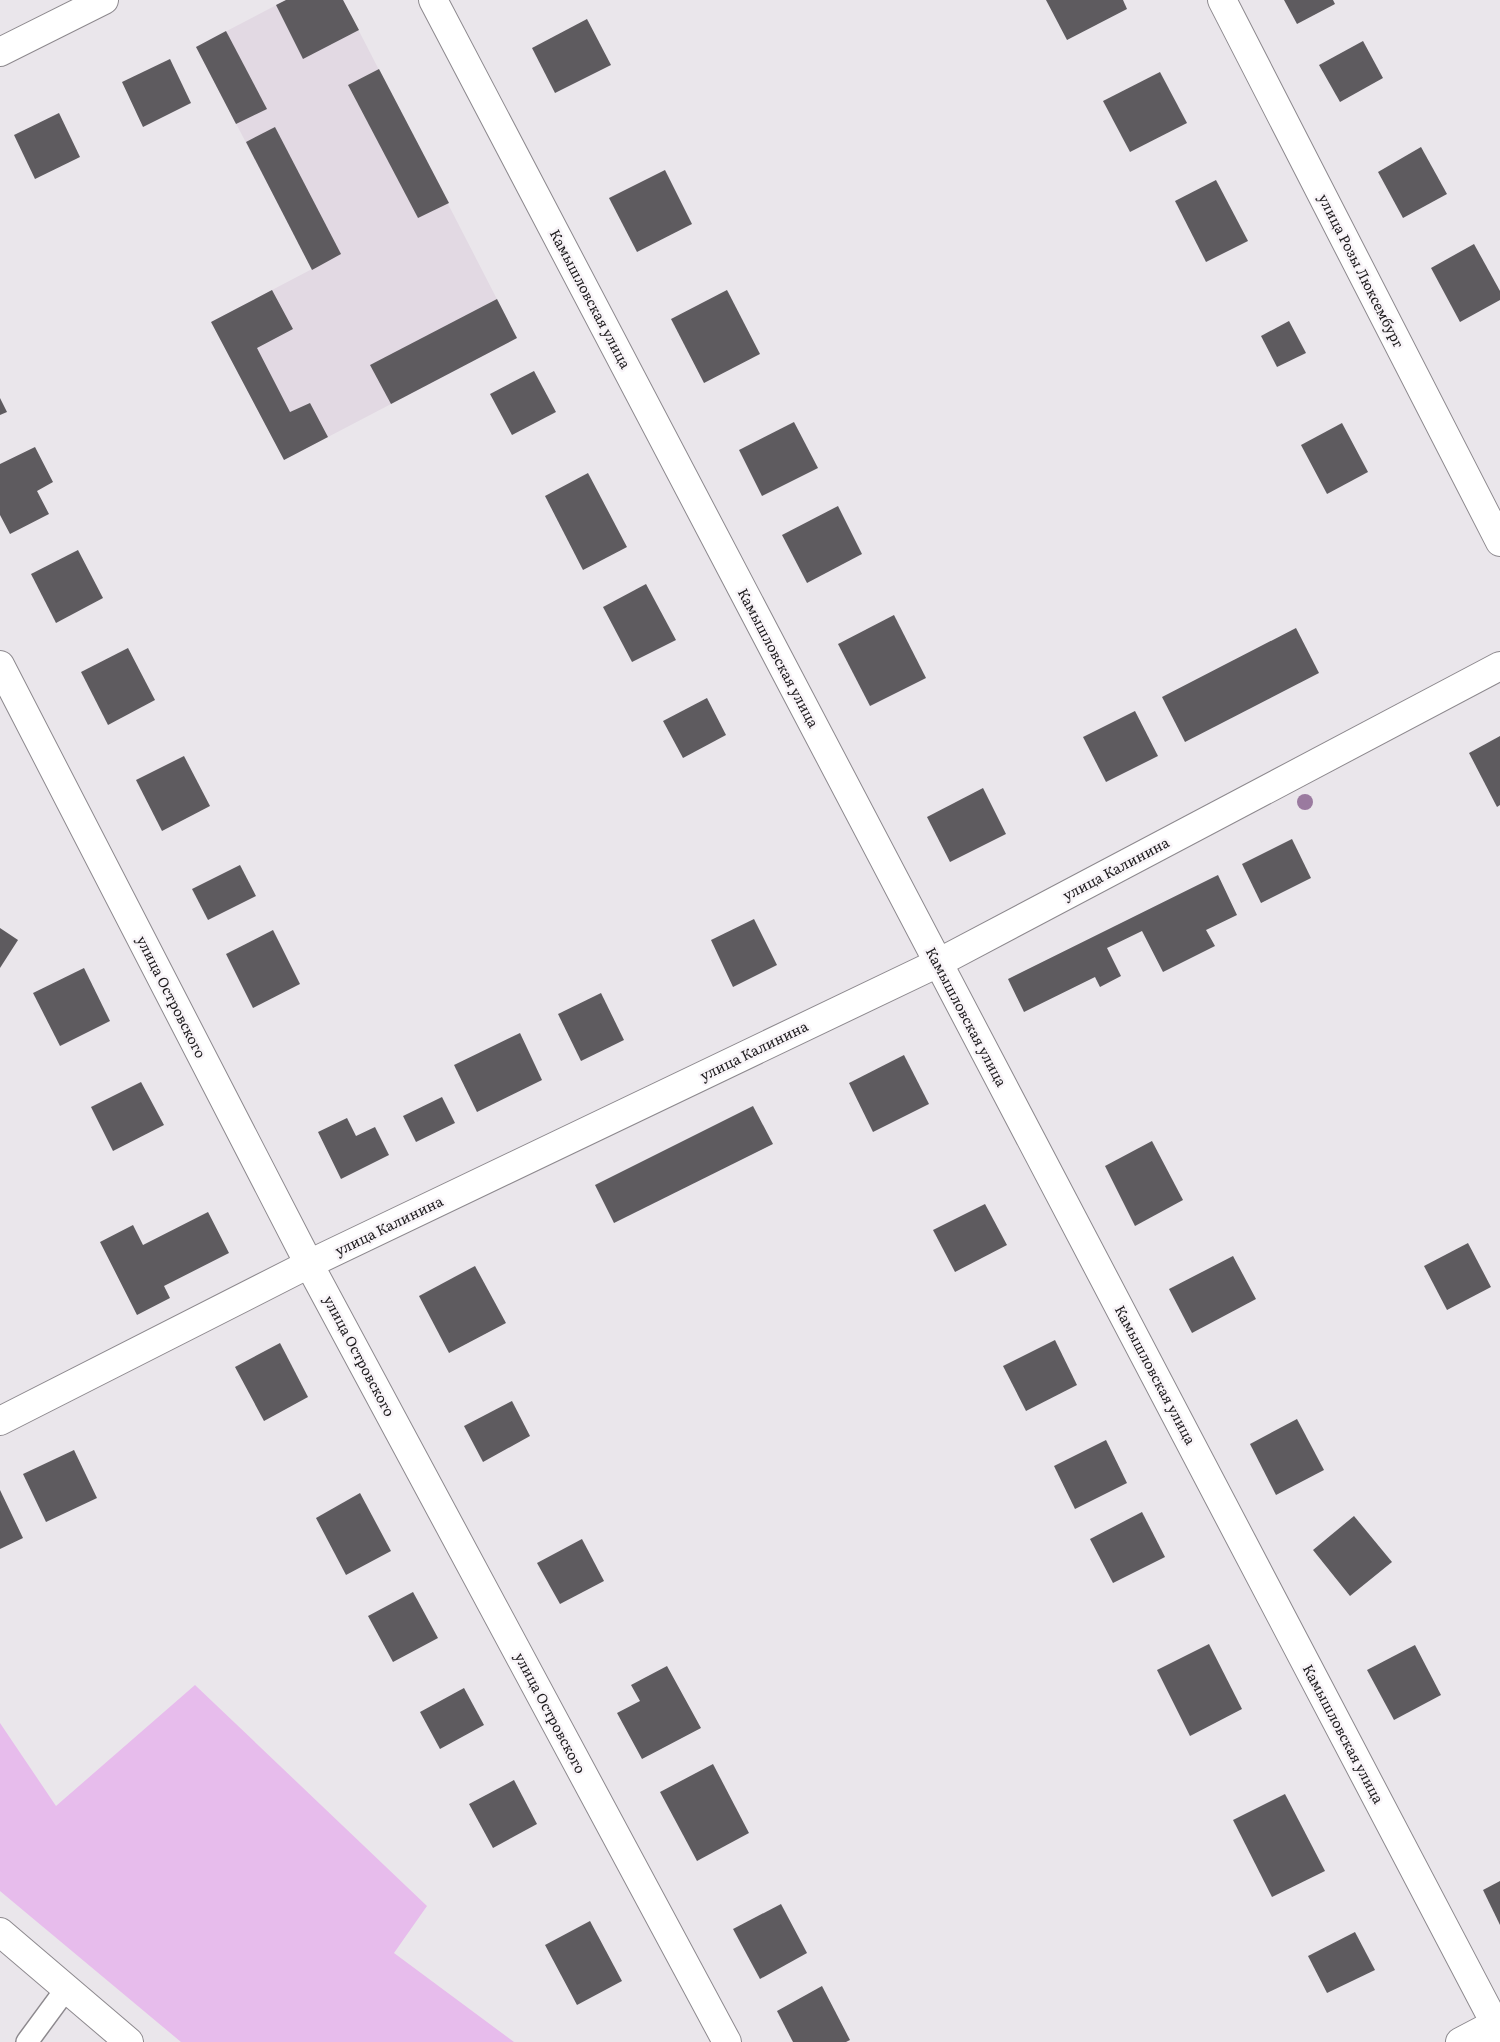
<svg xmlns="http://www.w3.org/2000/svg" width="1500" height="2042" viewBox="0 0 1500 2042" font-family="Literata,serif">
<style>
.built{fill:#e2d9e3}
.green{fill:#e7bcec}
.building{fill:#5e5b5f}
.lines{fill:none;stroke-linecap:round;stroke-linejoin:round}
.lane-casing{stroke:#8d898e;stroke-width:24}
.street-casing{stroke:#8d898e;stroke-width:30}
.secondary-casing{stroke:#8d898e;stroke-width:30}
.lane{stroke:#fff;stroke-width:21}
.street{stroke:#fff;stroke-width:28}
.secondary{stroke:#fff;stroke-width:28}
.tree{fill:#9a7a9f}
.labels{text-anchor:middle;stroke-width:5;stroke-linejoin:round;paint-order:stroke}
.street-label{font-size:14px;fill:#1e1c1e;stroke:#f8f4f8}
</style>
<rect width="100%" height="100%" fill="#eae6eb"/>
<polygon class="built" points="286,0 343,0 517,338 284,460 211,322 312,269 196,47"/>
<polygon class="green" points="195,1685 427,1906 394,1953 514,2042 181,2042 0,1891 0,1723 56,1806"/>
<g class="building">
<polygon points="286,0 343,0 359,30 303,59 276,5"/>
<polygon points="1046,0 1123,0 1127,9 1067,40"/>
<polygon points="1284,0 1333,0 1335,4 1297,24"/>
<polygon points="587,19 611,65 555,93 532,48"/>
<polygon points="226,31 267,109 236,124 196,47"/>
<polygon points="1363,41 1383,78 1340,102 1319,65"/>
<polygon points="170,59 191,103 143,127 122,82"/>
<polygon points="379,69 449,203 418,218 348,85"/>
<polygon points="1160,72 1187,123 1130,152 1103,101"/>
<polygon points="59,113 80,157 35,179 14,135"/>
<polygon points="275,127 341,254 312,270 246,142"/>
<polygon points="1421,147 1447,194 1403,218 1378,172"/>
<polygon points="665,170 692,224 637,252 609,198"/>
<polygon points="1216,180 1248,241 1206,262 1175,201"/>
<polygon points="1474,244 1500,291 1500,300 1460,322 1431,268"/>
<polygon points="272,290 293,329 257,348 290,412 310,403 328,437 284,460 211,322"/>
<polygon points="727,290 760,354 704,383 671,319"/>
<polygon points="497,299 517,338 391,404 370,365"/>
<polygon points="1289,321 1306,353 1277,367 1261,336"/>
<polygon points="534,371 556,412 512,435 490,394"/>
<polygon points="0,398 7,412 0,415"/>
<polygon points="794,422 818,468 762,496 739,450"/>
<polygon points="1342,423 1368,472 1327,494 1301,445"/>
<polygon points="35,447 53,482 37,491 49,514 10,534 0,515 0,464"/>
<polygon points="588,473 627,547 583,570 545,496"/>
<polygon points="838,506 862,554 807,583 782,535"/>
<polygon points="78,550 103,598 56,623 31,574"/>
<polygon points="646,584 676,640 632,662 603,607"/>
<polygon points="894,615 926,678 870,706 838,644"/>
<polygon points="1296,628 1319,673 1185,742 1162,697"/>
<polygon points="128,648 155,700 108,725 81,672"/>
<polygon points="707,698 726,735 683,758 663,721"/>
<polygon points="1135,711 1158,756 1106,782 1083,737"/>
<polygon points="1500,736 1500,805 1497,807 1469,753"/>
<polygon points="184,756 210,806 162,831 136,780"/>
<polygon points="983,788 1006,834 950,862 927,817"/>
<polygon points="1292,839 1311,878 1261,903 1242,864"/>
<polygon points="240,865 256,896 208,920 192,889"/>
<polygon points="1218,875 1237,915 1206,930 1215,946 1163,972 1142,931 1107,948 1121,976 1100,987 1095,977 1024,1012 1008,979"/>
<polygon points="754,919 777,965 733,987 711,940"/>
<polygon points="0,928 18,940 0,968"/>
<polygon points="273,930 300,984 253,1008 226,954"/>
<polygon points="84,968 110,1021 60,1046 33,993"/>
<polygon points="601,993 624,1040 581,1061 558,1014"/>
<polygon points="520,1033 542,1080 477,1112 454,1065"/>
<polygon points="904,1055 929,1104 873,1132 849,1083"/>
<polygon points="141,1082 164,1125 113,1151 91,1107"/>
<polygon points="442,1097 455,1123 416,1142 403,1116"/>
<polygon points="753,1106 773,1144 614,1223 595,1185"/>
<polygon points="347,1118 356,1136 375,1127 389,1155 341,1179 318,1132"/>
<polygon points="1152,1141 1183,1200 1135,1226 1105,1166"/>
<polygon points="985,1204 1007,1245 955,1272 933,1230"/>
<polygon points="208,1212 229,1253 164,1286 170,1298 137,1315 100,1242 133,1225 143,1245"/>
<polygon points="1468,1243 1491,1287 1447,1310 1424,1266"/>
<polygon points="1233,1256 1256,1299 1192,1333 1169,1289"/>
<polygon points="475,1266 506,1323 449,1353 419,1296"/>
<polygon points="1055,1340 1077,1385 1026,1411 1003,1366"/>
<polygon points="280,1343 308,1397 264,1421 235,1367"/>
<polygon points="512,1401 530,1436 483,1462 464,1426"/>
<polygon points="1297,1419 1324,1470 1276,1495 1250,1444"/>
<polygon points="1106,1440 1127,1483 1075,1509 1054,1466"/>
<polygon points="74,1450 97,1498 46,1522 23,1474"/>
<polygon points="0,1490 23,1538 0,1549"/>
<polygon points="360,1493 391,1551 346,1575 316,1518"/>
<polygon points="1142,1512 1165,1557 1113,1583 1090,1539"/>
<polygon points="1354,1516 1392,1562 1350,1596 1313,1550"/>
<polygon points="582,1539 604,1581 560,1604 537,1563"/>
<polygon points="413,1592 438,1638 393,1662 368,1616"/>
<polygon points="1209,1644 1242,1709 1190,1736 1157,1670"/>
<polygon points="1415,1645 1441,1695 1394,1720 1367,1670"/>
<polygon points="667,1666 701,1728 642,1759 617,1713 640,1701 631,1685"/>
<polygon points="464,1688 484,1725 440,1749 420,1712"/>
<polygon points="713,1764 749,1833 697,1861 660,1792"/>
<polygon points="514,1780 537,1824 493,1848 469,1804"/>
<polygon points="1285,1794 1325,1871 1272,1897 1233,1820"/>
<polygon points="1500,1881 1500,1925 1483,1890"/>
<polygon points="781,1904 807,1953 760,1979 733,1929"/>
<polygon points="590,1921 622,1981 577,2005 545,1945"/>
<polygon points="1355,1932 1375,1970 1327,1993 1308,1956"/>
<polygon points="822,1986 850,2040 846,2042 793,2042 777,2011"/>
</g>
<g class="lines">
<defs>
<polyline id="lane" points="27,2042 66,1989"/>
<g id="street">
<polyline points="433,0 1500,2033"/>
<polyline points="0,665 309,1264 727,2042"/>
<polyline points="0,1421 309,1264 938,963 1500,666"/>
<polyline points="1460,2042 1500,2021"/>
</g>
<g id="secondary">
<polyline points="1222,0 1500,542"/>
<polyline points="0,52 104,0"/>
<polyline points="0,1932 129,2042"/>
</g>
</defs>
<use href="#lane" class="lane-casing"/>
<use href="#street" class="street-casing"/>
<use href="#secondary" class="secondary-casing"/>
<use href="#lane" class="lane"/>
<use href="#street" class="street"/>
<use href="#secondary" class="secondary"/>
</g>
<circle class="tree" cx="1305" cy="802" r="8"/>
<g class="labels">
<g class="street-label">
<text transform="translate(1361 271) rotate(63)" y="5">улица Розы Люксембург</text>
<text transform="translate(590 299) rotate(62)" y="5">Камышловская улица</text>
<text transform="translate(778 658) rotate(62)" y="5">Камышловская улица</text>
<text transform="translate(1116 869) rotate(-28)" y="5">улица Калинина</text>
<text transform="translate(171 997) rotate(63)" y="5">улица Островского</text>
<text transform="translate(966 1017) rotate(62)" y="5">Камышловская улица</text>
<text transform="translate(754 1051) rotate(-26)" y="5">улица Калинина</text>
<text transform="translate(389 1226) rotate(-26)" y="5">улица Калинина</text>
<text transform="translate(359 1356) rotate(62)" y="5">улица Островского</text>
<text transform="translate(1155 1375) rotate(62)" y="5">Камышловская улица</text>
<text transform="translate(550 1713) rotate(62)" y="5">улица Островского</text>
<text transform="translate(1343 1734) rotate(62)" y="5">Камышловская улица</text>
</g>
</g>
</svg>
